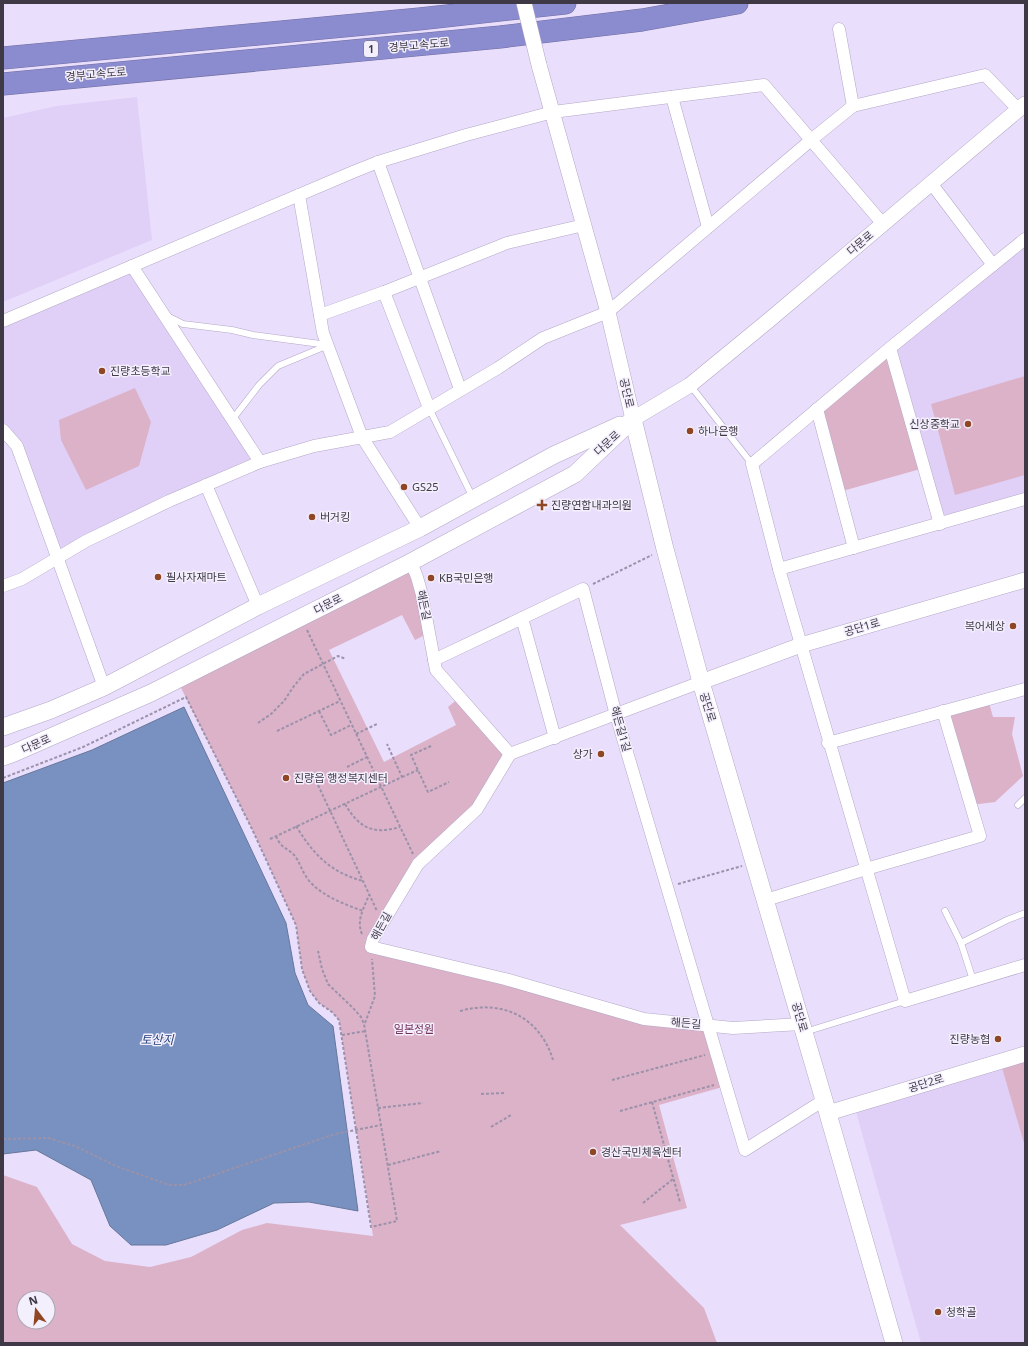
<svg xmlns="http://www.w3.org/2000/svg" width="1028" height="1346" viewBox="0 0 1028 1346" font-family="'Noto Sans','Noto Sans KR',sans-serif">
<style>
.built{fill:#e0d0f7}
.green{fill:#dcb2c9;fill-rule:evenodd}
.water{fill:#7891c0;stroke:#67779b}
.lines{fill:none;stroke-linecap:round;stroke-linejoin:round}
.service-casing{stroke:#b4a8c6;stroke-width:7}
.minor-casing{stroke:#b4a8c6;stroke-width:13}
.tertiary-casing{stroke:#b4a8c6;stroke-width:16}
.secondary-casing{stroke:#b4a8c6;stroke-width:18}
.motorway-casing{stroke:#706e9f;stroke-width:23}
.path{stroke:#9b92a9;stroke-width:2;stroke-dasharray:3 2;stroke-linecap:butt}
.service{stroke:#fff;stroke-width:6}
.minor{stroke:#fff;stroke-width:12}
.tertiary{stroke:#fff;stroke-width:15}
.secondary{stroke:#fff;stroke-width:17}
.motorway{stroke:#8b8bcf;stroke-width:22}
.tertiary-bridge-casing{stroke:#b4a8c6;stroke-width:16;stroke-linecap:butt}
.tertiary-bridge{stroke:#fff;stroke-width:15}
.poi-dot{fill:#8e4624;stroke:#f4effc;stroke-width:1.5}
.labels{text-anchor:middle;stroke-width:3;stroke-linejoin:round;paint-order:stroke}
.shield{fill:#f4effc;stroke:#75707c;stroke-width:1}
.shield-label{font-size:10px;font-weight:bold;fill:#3e3945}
.street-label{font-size:11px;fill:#3e3945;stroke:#f4effc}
.poi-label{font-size:11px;fill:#3e3945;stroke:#f4effc;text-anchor:start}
.park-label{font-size:11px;fill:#73325c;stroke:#f4effc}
.water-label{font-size:12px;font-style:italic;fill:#23407b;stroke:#f4effc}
</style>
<rect width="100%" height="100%" fill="#eadefd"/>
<g class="built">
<polygon points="137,97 152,240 3,302 3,118 56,106"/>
<polygon points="1025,239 1025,499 940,524 890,348"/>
<polygon points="132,266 260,462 57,558 17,446 3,430 3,321"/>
<polygon points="1000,1061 1025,1147 1025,1343 921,1343 854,1105"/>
</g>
<g class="green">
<polygon points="890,348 924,468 839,492 817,409"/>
<polygon points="1025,376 1025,475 955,495 931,404"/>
<polygon points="135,388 151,422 139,466 86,490 61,440 59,420"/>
<path d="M 411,562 L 429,633 L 415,640 L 402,615 L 329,650 L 384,762 L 456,725 L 448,707 L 460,697 L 510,754 L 477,809 L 417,864 L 371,947 L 644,1019 L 709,1025 L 726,1086 L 659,1105 L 687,1208 L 620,1225 L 704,1308 L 717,1343 L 3,1343 L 3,1175 L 37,1187 L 72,1244 L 105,1261 L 150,1267 L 191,1257 L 242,1230 L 267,1223 L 373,1236 L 339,1020 L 332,1012 L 319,1003 L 310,991 L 302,969 L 296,925 L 252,829 L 177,680 ZM 24,1298 L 48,1298 L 48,1322 L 24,1322 Z"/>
<polygon points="988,699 993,717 1015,717 1012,734 1023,776 995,802 971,805 943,711"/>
<polygon points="1025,1054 1025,1147 1000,1061"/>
</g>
<polygon class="water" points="184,707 286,923 295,973 308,1005 333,1026 358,1211 309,1202 274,1203 217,1230 166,1245 131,1245 110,1226 91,1180 36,1150 3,1154 3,783 92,750"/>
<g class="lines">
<defs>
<g id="service">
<polyline points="167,316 183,324 232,330 253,335 328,345"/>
<polyline points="690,385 752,464"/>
<polyline points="429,408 473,498"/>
<polyline points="232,420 259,385 278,366 326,346"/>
<polyline points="1018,805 1025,798"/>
<polyline points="945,911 961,943 973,980"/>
<polyline points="961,943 1007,920 1025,913"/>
<polyline points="805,1032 905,1001"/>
</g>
<g id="minor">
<polyline points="839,29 853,106 985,75 1018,109"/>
<polyline points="672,97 708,227"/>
<polyline points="378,162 460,389"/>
<polyline points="931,183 993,265"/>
<polyline points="299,195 323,333 362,437 420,528"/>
<polyline points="1025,239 890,348 752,464 779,569 1025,499"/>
<polyline points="132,266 260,462"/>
<polyline points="384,292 429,408"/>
<polyline points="320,315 384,292 507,243 584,225"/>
<polyline points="3,321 353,172 378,162 466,135 553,112 764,85 883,224"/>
<polyline points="890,348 940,524"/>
<polyline points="817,409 854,548"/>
<polyline points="3,430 17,446 104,687"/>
<polyline points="206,485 258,606"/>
<polyline points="411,562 417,577 422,595 436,670 510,754"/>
<polyline points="779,569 905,1001 1025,965"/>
<polyline points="3,586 22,579 86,541 169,501 260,462 314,446 390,432 498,368 543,338 608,312 811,140 853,106"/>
<polyline points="522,618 555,738"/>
<polyline points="434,660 583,589 616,715 745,1150 824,1100"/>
<polyline points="828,743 1025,689"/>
<polyline points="510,754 477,809 418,864 373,939 371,947 505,979 644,1019 733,1028 802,1024"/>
<polyline points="510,754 701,682"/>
<polyline points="766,900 866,869 980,836 943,711"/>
</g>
<g id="tertiary">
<polyline points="539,65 608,312 633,419 690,385 768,321 1025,104"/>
<polyline points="701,682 801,645 1025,580"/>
<polyline points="828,1113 1025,1054"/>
</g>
<g id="secondary">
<polyline points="633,419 665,549 701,682 824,1100 894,1343"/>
<polyline points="3,727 51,710 104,687 258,606 420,528 554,455 620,425"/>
<polyline points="3,757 14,753 151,693 411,562 575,474 633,419"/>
</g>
<g id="motorway">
<polyline points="3,58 419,19 565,3"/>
<polyline points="3,84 500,37 642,20 737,3"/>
</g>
</defs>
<use href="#service" class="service-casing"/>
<use href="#minor" class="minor-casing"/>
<use href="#tertiary" class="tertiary-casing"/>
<use href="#secondary" class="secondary-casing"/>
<use href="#motorway" class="motorway-casing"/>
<g class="path">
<polyline points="593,584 652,555"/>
<polyline points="307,630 413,854"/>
<polyline points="319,711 331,735 351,725"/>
<polyline points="258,723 271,714 284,701 294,686 304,674 338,656 346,659"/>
<polyline points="277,731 340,701"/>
<polyline points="356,734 377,724"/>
<polyline points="431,746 411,755 428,792 449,782"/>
<polyline points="347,767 367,757"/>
<polyline points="402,777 418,770"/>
<polyline points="3,778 83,747 186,697 252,829 296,925 302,969 310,991 319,1003 332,1012 339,1020 371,1227 397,1221 364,1024 361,1017 353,1008 328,984 322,969 318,951"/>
<polyline points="318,785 377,911"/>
<path d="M 345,804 C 359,828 373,835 400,827"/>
<path d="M 296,826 C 314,855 330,872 363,881"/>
<path d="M 276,836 C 282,850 287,847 295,856 C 300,863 302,871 307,878 C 319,895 344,904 363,911"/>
<polyline points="270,839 402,777 387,744"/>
<polyline points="678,884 742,866"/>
<path d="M 362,934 C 356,920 364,908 369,895"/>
<path d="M 460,1011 C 502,999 540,1017 553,1060"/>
<polyline points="365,1023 375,996 372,959"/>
<polyline points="342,1035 366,1031"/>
<polyline points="612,1080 705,1055"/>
<polyline points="481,1094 504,1093"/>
<polyline points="652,1102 680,1202"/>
<polyline points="378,1108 423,1103"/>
<polyline points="620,1111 714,1085"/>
<polyline points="491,1127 511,1115"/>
<polyline points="3,1139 48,1138 75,1146 116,1166 169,1185 184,1185 335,1134 381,1125"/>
<polyline points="388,1165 441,1151"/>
<polyline points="643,1203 673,1179"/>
</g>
<use href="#service" class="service"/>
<use href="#minor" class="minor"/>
<use href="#tertiary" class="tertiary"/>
<use href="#secondary" class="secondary"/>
<use href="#motorway" class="motorway"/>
<defs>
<polyline id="tertiary-bridge" points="524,3 539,65"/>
</defs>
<use href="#tertiary-bridge" class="tertiary-bridge-casing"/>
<use href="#tertiary-bridge" class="tertiary-bridge"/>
</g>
<g class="poi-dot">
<circle cx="102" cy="371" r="4"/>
<circle cx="968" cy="424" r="4"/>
<circle cx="690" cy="431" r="4"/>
<circle cx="404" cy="487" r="4"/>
<path d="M540 499h4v4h4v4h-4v4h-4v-4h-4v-4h4z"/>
<circle cx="312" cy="517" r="4"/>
<circle cx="158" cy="577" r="4"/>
<circle cx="431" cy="578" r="4"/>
<circle cx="1013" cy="626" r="4"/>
<circle cx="601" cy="754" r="4"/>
<circle cx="286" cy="778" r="4"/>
<circle cx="998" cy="1039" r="4"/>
<circle cx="593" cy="1152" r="4"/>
<circle cx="938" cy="1312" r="4"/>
</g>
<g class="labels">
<rect class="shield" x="364" y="41" width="14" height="16" rx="3"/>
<g class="shield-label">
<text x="371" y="53">1</text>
</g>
<g class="street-label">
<text transform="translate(419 45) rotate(-5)" y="4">경부고속도로</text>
<text transform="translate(96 74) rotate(-5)" y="4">경부고속도로</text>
<text transform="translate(860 243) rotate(-40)" y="4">다문로</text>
<text transform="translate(627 393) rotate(77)" y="4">공단로</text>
<text transform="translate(607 443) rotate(-43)" y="4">다문로</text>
<text transform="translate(328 604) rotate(-27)" y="4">다문로</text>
<text transform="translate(424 605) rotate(78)" y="4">해든길</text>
<text transform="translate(862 627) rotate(-16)" y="4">공단1로</text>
<text transform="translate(708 707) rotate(73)" y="4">공단로</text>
<text transform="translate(621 729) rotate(74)" y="4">해든길1길</text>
<text transform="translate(36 744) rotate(-24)" y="4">다문로</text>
<text transform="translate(381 926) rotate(-62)" y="4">해든길</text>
<text transform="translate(800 1017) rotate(74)" y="4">공단로</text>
<text transform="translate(686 1023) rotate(5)" y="4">해든길</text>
<text transform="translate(926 1083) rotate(-17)" y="4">공단2로</text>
</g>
<g class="poi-label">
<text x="110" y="375">진량초등학교</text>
<text x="960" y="428" text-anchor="end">신상중학교</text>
<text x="698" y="435">하나은행</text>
<text x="412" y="491">GS25</text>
<text x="551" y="509">진량연합내과의원</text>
<text x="320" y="521">버거킹</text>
<text x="166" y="581">필사자재마트</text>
<text x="439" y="582">KB국민은행</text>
<text x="1005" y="630" text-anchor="end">복어세상</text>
<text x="593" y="758" text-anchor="end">상가</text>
<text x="294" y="782">진량읍 행정복지센터</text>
<text x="990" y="1043" text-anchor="end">진량농협</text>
<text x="601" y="1156">경산국민체육센터</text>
<text x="946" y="1316">청학골</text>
</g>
<g class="park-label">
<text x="414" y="1033">일본정원</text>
</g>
<g class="water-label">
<text x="157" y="1044">토산지</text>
</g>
</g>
<rect width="1028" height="1346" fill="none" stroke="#3e3945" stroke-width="8"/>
<g transform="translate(36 1310) rotate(344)"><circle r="19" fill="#f4effc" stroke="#aba6b3"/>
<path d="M0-3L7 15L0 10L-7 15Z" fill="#8e4624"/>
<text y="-6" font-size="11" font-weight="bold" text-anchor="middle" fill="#3e3945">N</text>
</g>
</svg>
